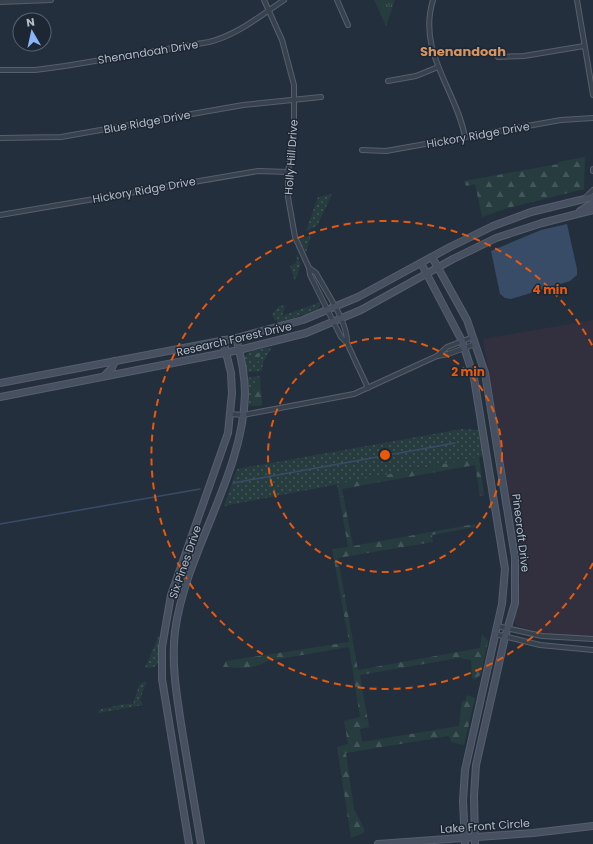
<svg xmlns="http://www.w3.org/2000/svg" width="593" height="844" viewBox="0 0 593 844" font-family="Poppins,sans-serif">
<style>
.medical{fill:#32303f}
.grass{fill:url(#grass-dots)}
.forest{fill:url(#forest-firs)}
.park{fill:url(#park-tufts)}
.water{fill:#394c67}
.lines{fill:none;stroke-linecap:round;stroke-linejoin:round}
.stream{stroke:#394c67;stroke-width:1.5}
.street-casing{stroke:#565f6c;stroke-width:6}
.secondary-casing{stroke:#565f6c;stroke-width:8}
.street{stroke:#38414e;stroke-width:4}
.secondary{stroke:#465061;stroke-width:6}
.ring{fill:none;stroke:#e8590c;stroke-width:2;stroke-dasharray:7 5}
.labels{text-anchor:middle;stroke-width:3;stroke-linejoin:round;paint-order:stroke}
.street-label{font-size:11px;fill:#b4bcc9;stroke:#1d2633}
.quarter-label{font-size:13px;font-weight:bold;fill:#d59563;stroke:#1d2633}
.centre{fill:#e8590c;stroke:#1d2633;stroke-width:2}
.ring-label{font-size:12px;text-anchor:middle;font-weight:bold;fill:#e8590c;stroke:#1d2633;stroke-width:3;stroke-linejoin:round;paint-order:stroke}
</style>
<defs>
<pattern id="grass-dots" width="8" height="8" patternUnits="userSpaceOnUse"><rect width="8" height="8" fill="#263c3f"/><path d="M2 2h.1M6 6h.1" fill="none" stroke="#435659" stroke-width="1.8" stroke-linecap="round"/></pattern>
<pattern id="forest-firs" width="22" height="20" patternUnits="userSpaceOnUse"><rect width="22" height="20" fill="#263c3f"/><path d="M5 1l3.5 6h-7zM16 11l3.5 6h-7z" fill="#435659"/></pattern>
<pattern id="park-tufts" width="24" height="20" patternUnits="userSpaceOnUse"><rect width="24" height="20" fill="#263c3f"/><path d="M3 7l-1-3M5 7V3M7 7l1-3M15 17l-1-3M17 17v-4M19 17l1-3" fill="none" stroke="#435659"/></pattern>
</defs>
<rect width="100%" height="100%" fill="#242f3e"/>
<polygon class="medical" points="593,320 593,637 581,637 546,634 518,626 515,623 514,619 518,604 520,580 517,542 483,339"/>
<g class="grass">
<polygon points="332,194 317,226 306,231 318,197"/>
<polygon points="311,235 306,253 300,241 301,239"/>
<polygon points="297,254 301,264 295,281 290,266 296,263"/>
<polygon points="320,302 320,307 316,310 279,323 274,319 272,314 279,306 286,305 282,316"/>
<path d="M 272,347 L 263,363 L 262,371 L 247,372 L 245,371 C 241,348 253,351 272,347 Z"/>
<polygon points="258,376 251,398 252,406 249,405 247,402 247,378"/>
<polygon points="462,429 479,430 484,456 224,506 237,469"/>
<polygon points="159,635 158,663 154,667 145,668"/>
<path d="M 146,682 L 140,700 L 143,705 L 98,713 L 100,709 C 112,708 121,703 133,704 L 140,683 Z"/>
</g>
<g class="forest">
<polygon points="585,157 584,189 508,208 482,217 475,184 466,186 464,181 558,164 558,162"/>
<polygon points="261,352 257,364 255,365 252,360 248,362 247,358"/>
<polygon points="258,376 260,377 262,404 261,406 252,406 251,398"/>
<path d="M 479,457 L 484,496 L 480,496 L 475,465 L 342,489 L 353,546 L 475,524 L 475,527 L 432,535 L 433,542 L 338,558 L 358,670 L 480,648 L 482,634 L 488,641 L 481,674 L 475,680 L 472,678 L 471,660 L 459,658 L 360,675 L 369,727 L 360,729 L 362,742 L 459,726 L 462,701 L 466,700 L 466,695 L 475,698 L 464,745 L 451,742 L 449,736 L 346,753 L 354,809 L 364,828 L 364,833 L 351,838 L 337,747 L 348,744 L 344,721 L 360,717 L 349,647 L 267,661 C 253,670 239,668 223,667 L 226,661 L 349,642 L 332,549 L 348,547 L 337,484 Z"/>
</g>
<polygon class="park" points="374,0 395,0 386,26"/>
<polygon class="water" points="567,224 577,269 577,275 570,281 511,299 505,298 500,294 491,251 541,230"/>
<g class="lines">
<g class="stream">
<polyline points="233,483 455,443"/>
<polyline points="0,524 200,489"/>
</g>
<defs>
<g id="street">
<polyline points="264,0 282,40 294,85 294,134 288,172 288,197 295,237 309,268 310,275 341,337 347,343 368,388"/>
<polyline points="337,0 348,25"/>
<path d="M 433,0 C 417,52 456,89 465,137"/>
<polyline points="577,0 593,95"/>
<polyline points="0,2 51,0"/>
<polyline points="498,57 524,56 584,46"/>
<path d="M 0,70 L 35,70 L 65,66 L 209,42 C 237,35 260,16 284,0"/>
<polyline points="388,81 416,76 438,67"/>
<polyline points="0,138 61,137 243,105 321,97"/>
<polyline points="362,150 386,151 561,120 593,118"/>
<polyline points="593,169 593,171"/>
<polyline points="585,198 593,190"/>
<polyline points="0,215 258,171 288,172"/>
<path d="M 309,268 L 316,273 C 326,292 348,322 347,343"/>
<polyline points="437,356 447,347 473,337"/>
<polyline points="230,414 243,415 354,394 437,356 448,354 475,344"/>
<polyline points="497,626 542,636 593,639"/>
<polyline points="495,634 540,645 593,650"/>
</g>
<g id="secondary">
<polyline points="580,211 593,203"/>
<polyline points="432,257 467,320 485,373 515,557 515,603 505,637 476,765 474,796 475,844"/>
<polyline points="421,263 462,341 474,378 505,569 502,604 465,770 463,801 465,844"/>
<polyline points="104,376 112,368 115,361"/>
<polyline points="0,383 236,338 303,320 358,297 450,247 493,226 531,212 593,197"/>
<polyline points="0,397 239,350 306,333 361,310 453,259 496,238 542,223 593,210"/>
<polyline points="189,844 162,679 162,647 171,595 228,433 232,393 231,373 223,340"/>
<path d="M 201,844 C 195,806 188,768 182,730 C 177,697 171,665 175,631 C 186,550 243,476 245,394 C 245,375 241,356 236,338"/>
<polyline points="378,844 533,833 593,826"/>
</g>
</defs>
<use href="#street" class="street-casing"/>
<use href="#secondary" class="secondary-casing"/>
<use href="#street" class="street"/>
<use href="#secondary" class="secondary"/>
</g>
<g class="ring">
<circle cx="385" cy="455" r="117"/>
<path d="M593 563A234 234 0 1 1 593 347"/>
</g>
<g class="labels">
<g class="street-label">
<text transform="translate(148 52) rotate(-9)" y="4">Shenandoah Drive</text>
<text transform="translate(147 122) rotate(-10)" y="4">Blue Ridge Drive</text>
<text transform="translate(478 135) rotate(-10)" y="4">Hickory Ridge Drive</text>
<text transform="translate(291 157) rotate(-86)" y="4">Holly Hill Drive</text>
<text transform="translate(144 190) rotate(-10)" y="4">Hickory Ridge Drive</text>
<text transform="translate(234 339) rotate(-13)" y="4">Research Forest Drive</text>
<text transform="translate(521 533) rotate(83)" y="4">Pinecroft Drive</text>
<text transform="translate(185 562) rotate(-71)" y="4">Six Pines Drive</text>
<text transform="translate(485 826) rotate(-4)" y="4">Lake Front Circle</text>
</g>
<g class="quarter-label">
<text x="463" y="56">Shenandoah</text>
</g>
</g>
<circle cx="385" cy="455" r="6" class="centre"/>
<g class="ring-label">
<text x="550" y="294">4 min</text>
<text x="468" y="376">2 min</text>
</g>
<g transform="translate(32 32) rotate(351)"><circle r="19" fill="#1d2633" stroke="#59626f"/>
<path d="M0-3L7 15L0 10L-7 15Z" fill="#8ab4f8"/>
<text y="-6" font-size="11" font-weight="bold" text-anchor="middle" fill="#b4bcc9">N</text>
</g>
</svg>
